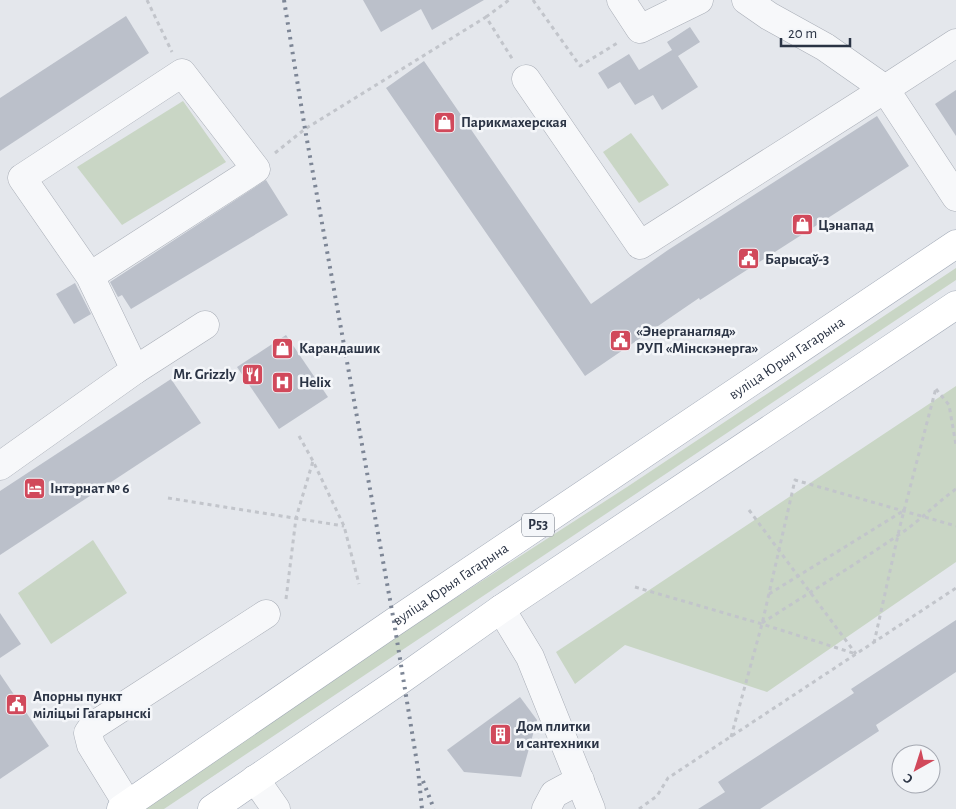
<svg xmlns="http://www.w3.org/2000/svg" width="956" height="809" viewBox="0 0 956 809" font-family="'Alegreya Sans',sans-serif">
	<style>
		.green { fill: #c9d6c5 }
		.building { fill: #bbc0ca }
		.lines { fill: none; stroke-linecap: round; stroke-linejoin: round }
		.minor-casing { stroke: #a9aeb7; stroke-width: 29 }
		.major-casing { stroke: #a3abb8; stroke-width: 29 }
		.path { stroke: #c2c5cb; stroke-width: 3; stroke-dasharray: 4 4; stroke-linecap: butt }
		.minor { stroke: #f7f8fa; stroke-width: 28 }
		.major { stroke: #fff; stroke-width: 28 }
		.rail { stroke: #7d8696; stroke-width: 4; stroke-dasharray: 2.5 5; stroke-linecap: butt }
		.labels { text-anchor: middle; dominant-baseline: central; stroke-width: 5; stroke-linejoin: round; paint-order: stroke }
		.shield { fill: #f4f6f9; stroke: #676e7b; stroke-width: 1 }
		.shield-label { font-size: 14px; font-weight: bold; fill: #2b3445 }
		.poi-label { font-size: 15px; font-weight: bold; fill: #2b3445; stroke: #f4f6f9; text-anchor: start }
		.street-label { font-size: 15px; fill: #2b3445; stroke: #f4f6f9 }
	</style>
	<rect width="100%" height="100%" fill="#e4e7ec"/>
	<g class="green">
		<polygon points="183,101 226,162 122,225 77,167"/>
		<polygon points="631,133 669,185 639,203 603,152"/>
		<polygon points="956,268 956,280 164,809 142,809 380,647 627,487"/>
		<polygon points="956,386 956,562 767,692 625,645 575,684 556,652"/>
		<polygon points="93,540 127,593 51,644 18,593"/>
	</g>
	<g class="building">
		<polygon points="363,0 484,0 432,30 421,9 381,32"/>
		<polygon points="126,16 149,53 0,151 0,98"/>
		<polygon points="690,27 700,42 678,56 698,87 662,110 653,95 635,105 620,82 608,89 598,73 629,54 639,70 672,50 667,42"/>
		<polygon points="424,61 591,304 668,250 877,116 909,166 700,300 699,298 585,376 386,88"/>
		<polygon points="956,90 956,136 935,104"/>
		<polygon points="266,180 288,215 131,309 122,295 118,297 110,282"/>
		<polygon points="75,283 91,314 74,324 56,294"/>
		<polygon points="286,335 328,397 279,429 237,367"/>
		<polygon points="171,379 201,423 0,555 0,491"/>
		<polygon points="0,613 21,644 0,658"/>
		<polygon points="956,620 956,672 876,725 879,731 760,809 698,809 725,792 718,782 854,693 851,689"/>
		<polygon points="0,674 49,746 0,779"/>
		<polygon points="520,697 537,720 521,777 464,772 447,750"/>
	</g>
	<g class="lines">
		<defs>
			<g id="minor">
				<polyline points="621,0 640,29 699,0"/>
				<polyline points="956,43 885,89 956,197"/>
				<polyline points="526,79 640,245 885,89 825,47 769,16 746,0"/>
				<polyline points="135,370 205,325"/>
				<polyline points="0,466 135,370 90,276 22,178 182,73 256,169 90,276"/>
				<polyline points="501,609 530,657 591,809"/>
				<polyline points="255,779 276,809"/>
				<polyline points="128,805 91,745 88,733 93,726 266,614"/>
				<polyline points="546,809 554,794 580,780"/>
			</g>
			<g id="major">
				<path id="s1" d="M121 809 394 622 956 244"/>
				<polyline points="212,809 402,679 501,609 956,305"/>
			</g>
		</defs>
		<use href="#minor" class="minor-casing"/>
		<use href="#major" class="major-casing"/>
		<g class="path">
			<polyline points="147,0 172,52"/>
			<polyline points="533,0 580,66 619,42"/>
			<polyline points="486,17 509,0"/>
			<polyline points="275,153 305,129 486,17 513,60"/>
			<polyline points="936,389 949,405 956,445"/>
			<polyline points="299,436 313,461 344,526 359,584"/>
			<polyline points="168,498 344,526"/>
			<polyline points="749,510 856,654"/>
			<polyline points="635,587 762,624 856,654"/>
			<polyline points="769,594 903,511"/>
			<polyline points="286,599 296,518 313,461"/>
			<path d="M762 623C807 594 853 566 897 536 919 522 935 504 956 489"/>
			<polyline points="874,643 900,526 936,388"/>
			<polyline points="731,737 762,624 795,480 956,526"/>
			<polyline points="639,809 657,796 668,778 956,588"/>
		</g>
		<use href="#minor" class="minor"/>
		<use href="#major" class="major"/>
		<g class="rail">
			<polyline points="284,0 305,129 394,622 418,769 422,809"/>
			<polyline points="423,781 434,809"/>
		</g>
	</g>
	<defs>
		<symbol id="shop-square" viewBox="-11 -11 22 22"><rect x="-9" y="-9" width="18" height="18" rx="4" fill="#d1495b" stroke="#f4f6f9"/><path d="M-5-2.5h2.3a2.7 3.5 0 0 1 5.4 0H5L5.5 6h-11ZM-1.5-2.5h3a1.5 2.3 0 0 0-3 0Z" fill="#fff"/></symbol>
		<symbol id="civic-square" viewBox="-11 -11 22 22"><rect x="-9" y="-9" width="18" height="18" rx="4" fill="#d1495b" stroke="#f4f6f9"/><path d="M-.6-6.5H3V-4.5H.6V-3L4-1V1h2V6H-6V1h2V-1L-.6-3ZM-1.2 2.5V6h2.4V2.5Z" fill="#fff"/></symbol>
		<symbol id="restaurant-square" viewBox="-11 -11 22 22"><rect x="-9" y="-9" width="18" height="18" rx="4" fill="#d1495b" stroke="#f4f6f9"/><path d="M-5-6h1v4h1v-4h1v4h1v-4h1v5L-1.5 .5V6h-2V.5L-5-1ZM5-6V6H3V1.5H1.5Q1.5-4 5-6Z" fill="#fff"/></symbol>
		<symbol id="hospital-square" viewBox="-11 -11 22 22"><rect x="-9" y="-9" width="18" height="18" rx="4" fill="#d1495b" stroke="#f4f6f9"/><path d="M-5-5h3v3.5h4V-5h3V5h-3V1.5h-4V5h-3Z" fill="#fff"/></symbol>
		<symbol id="hotel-square" viewBox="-11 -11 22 22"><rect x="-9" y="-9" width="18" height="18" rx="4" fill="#d1495b" stroke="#f4f6f9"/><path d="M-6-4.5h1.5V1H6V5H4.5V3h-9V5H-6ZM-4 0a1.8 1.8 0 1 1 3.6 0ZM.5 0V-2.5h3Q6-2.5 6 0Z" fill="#fff"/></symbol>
		<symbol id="building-square" viewBox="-11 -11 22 22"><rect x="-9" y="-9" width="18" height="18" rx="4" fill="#d1495b" stroke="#f4f6f9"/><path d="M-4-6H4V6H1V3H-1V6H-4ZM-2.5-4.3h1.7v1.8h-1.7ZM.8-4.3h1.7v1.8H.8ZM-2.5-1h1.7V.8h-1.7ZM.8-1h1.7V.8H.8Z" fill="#fff"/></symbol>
	</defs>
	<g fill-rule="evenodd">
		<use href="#shop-square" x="432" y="110" width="25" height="25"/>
		<use href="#shop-square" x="790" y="212" width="25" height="25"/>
		<use href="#civic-square" x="736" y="246" width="25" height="25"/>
		<use href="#civic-square" x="608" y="328" width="25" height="25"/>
		<use href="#shop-square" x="270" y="336" width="25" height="25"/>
		<use href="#restaurant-square" x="240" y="362" width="25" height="25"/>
		<use href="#hospital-square" x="270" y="370" width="25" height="25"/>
		<use href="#hotel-square" x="22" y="476" width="25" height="25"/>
		<use href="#civic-square" x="4" y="692" width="25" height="25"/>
		<use href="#building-square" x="488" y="722" width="25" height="25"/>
	</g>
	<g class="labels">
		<rect class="shield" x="522" y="513.5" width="32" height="23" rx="4"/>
		<g class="shield-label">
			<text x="538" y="525">Р53</text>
		</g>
		<g class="poi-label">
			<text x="461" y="122">Парикмахерская</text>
			<text x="818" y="225">Цэнапад</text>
			<text x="765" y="259">Барысаў-3</text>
			<text x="636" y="331">«Энерганагляд»<tspan x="636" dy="17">РУП «Мінскэнерга»</tspan></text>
			<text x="299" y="348">Карандашик</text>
			<text x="236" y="374" text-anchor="end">Mr. Grizzly</text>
			<text x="299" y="382">Helix</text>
			<text x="50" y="488">Інтэрнат № 6</text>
			<text x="33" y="696">Апорны пункт<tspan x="33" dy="17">міліцыі Гагарынскі</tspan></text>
			<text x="516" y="726">Дом плитки<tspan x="516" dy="17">и сантехники</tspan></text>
		</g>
		<g class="street-label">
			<text stroke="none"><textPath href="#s1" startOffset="804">вуліца Юрыя Гагарына</textPath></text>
			<text stroke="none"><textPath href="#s1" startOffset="399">вуліца Юрыя Гагарына</textPath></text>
		</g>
	</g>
	<g transform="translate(916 769) rotate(219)"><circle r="24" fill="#f4f6f9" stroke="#a4a8b1"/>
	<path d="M0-4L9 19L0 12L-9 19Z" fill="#d1495b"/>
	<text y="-8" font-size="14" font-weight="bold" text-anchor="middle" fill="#2b3445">С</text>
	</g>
	<path d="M781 38v8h69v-8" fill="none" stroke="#2b3445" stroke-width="2.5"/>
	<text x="788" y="38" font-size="15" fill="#2b3445" stroke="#f4f6f9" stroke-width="4" paint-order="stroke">20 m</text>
</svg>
